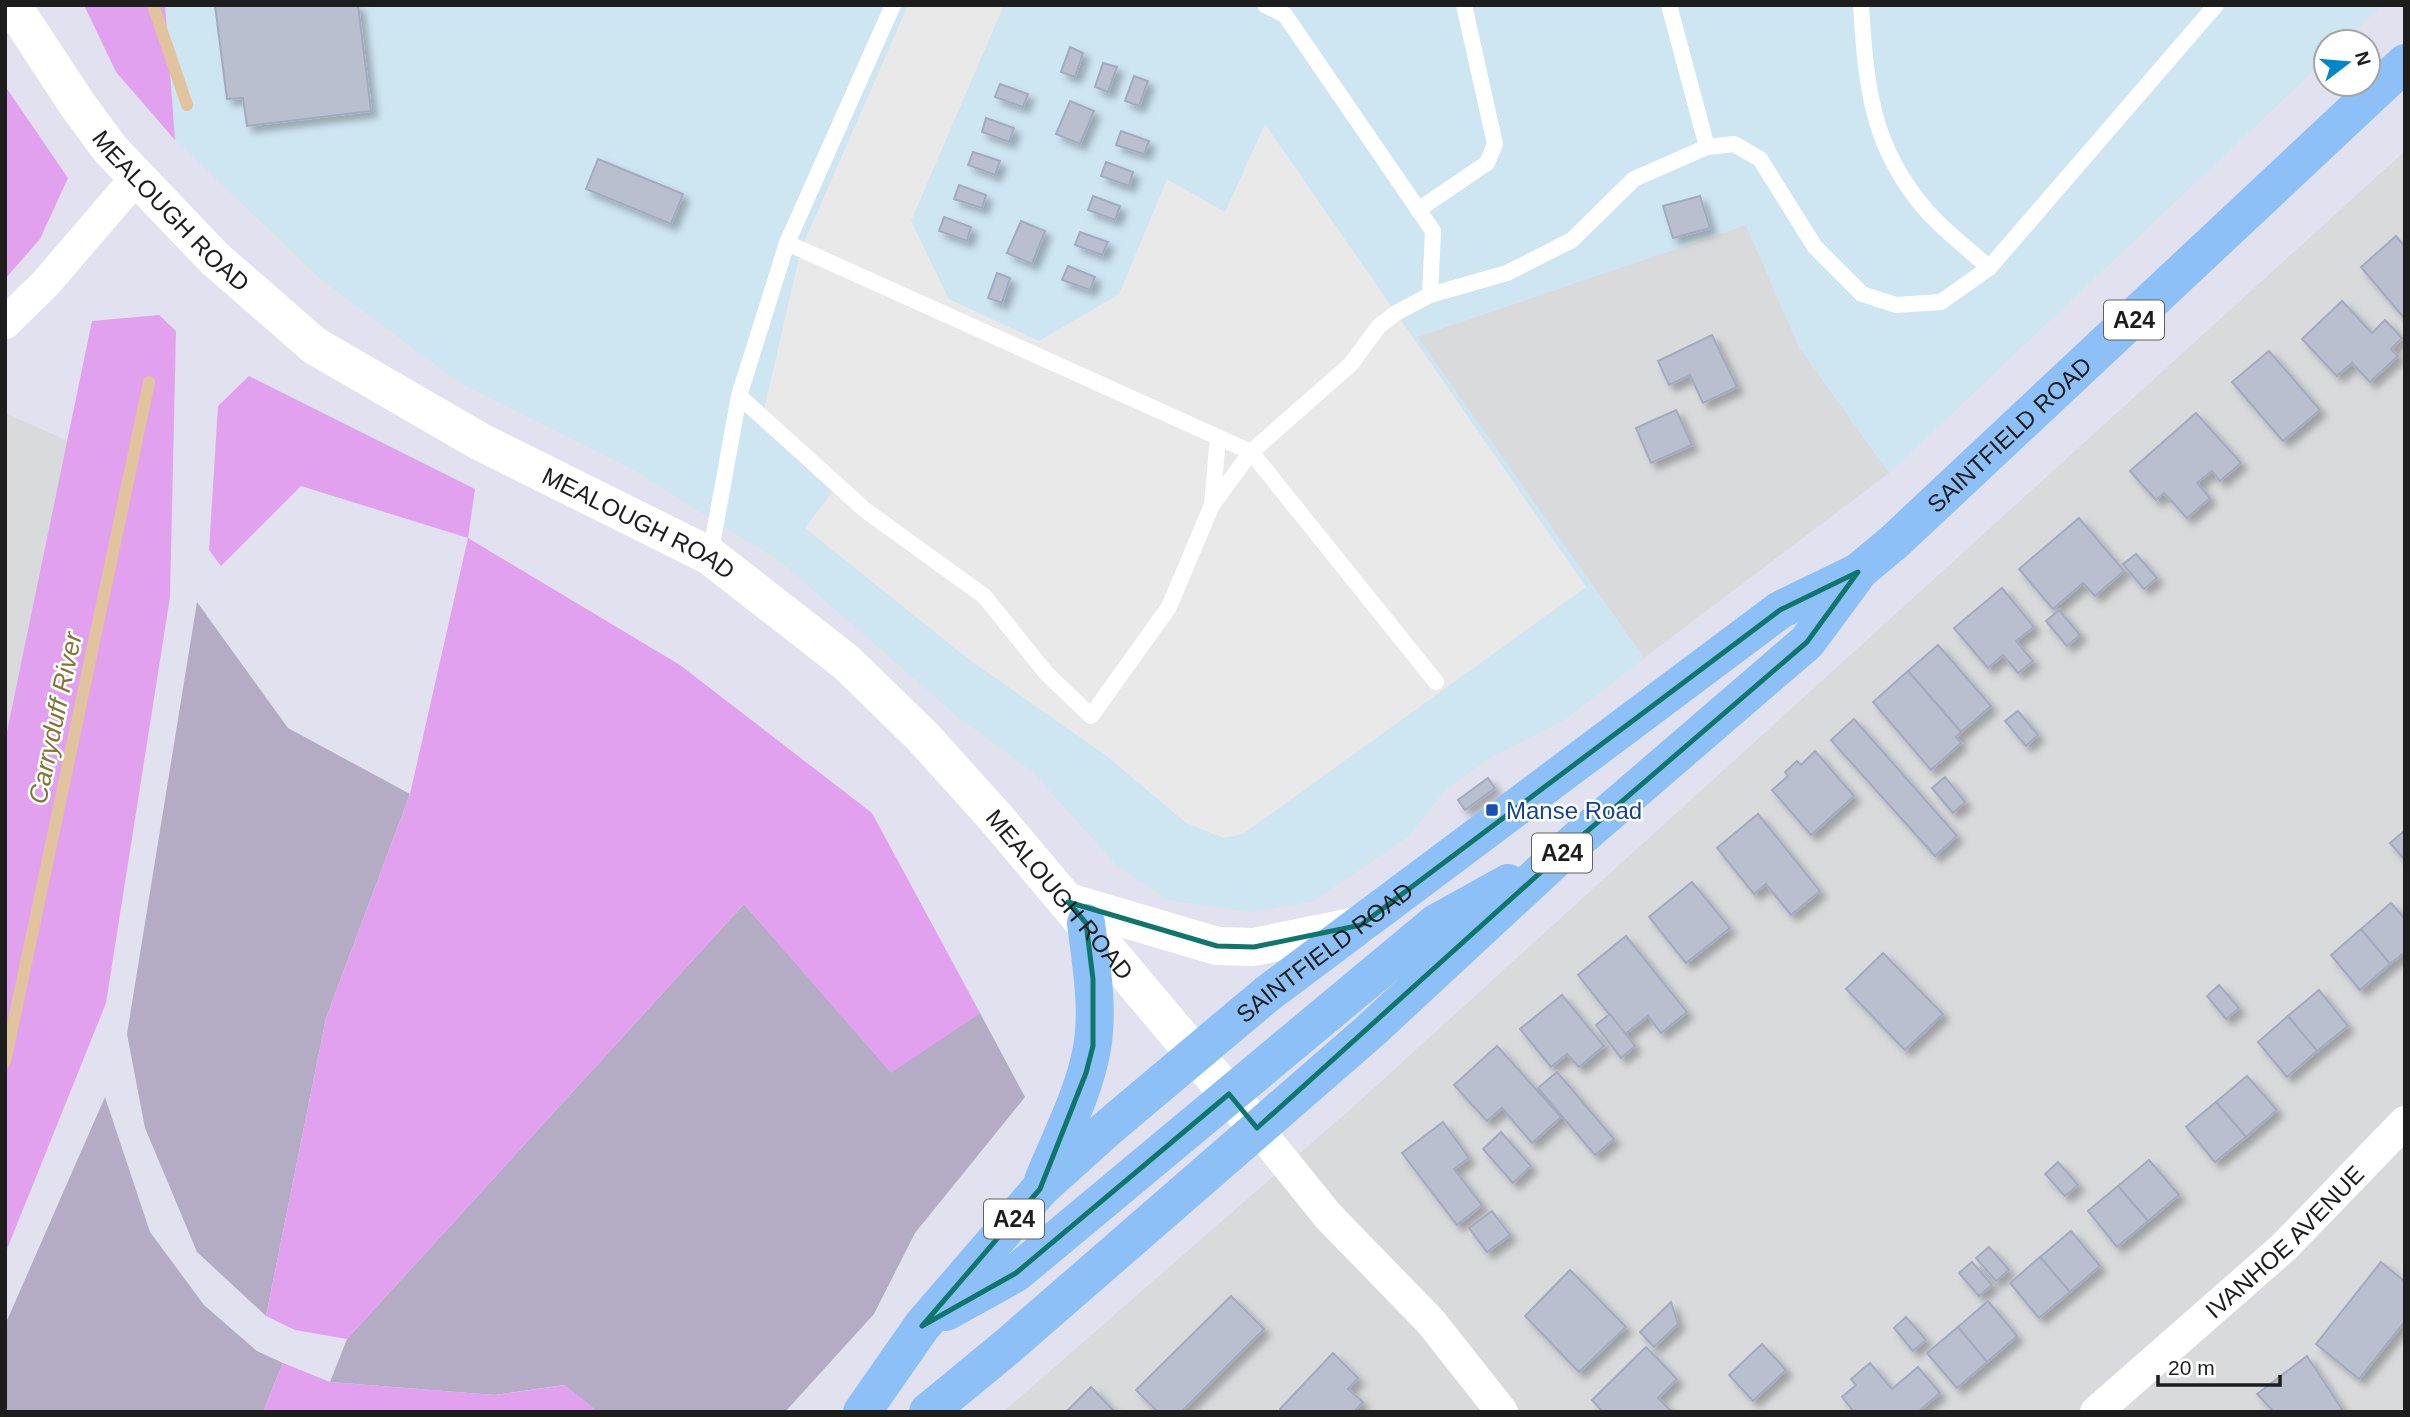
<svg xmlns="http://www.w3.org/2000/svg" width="2410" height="1417" viewBox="0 0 2410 1417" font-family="Arial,sans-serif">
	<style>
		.residential { fill: #d9dadb }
		.commercial { fill: #cee5f2 }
		.construction { fill: #b4acc4 }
		.grass { fill: #e2a1ef }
		.parking { fill: #e9e9e9 }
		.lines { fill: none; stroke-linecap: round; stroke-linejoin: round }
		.stream { stroke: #e1c39d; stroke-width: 12 }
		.building { fill: #babfcf; stroke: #a2aac2; stroke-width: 2; filter: url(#shadow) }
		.service { stroke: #fff; stroke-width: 16 }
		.minor { stroke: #fff; stroke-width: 32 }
		.tertiary { stroke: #fff; stroke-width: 38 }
		.trunk { stroke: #8cc0f7; stroke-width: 38 }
		.marked { fill: none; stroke: #0f766e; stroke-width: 5; stroke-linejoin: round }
		.transit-dot { fill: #1a4fb4; stroke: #fff; stroke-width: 2.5 }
		.labels { text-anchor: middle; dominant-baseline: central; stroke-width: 5; stroke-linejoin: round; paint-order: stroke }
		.shield { fill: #fff; stroke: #616161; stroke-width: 2 }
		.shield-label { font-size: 23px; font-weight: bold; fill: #1d1d1d }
		.street-label { font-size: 24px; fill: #1d1d1d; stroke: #fff }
		.transit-label { font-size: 24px; fill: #164399; stroke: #fff; text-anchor: start }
		.water-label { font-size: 26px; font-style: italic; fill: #847632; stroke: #fff }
	</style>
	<defs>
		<filter id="shadow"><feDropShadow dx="6" dy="6" stdDeviation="3.5" flood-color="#0004"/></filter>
	</defs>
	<rect width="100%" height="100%" fill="#e1e1ef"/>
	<g class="residential">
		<polygon points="2405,151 2405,1412 1003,1412 1353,1107"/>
		<polygon points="1746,225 1799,347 1889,473 1644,658 1417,337"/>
		<polygon points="5,413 68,441 5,741"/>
	</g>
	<polygon class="commercial" points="165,5 2382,5 2344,42 2326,42 2326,59 1889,473 1799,347 1746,225 1417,336 1644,658 1563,721 1490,758 1446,789 1408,837 1313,901 1251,912 1168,900 1118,867 1033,772 957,716 781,562 632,469 460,383 323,281 175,140"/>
	<g class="construction">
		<polygon points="197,602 288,728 410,794 326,1018 266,1316 197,1252 145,1128 127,1034"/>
		<polygon points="744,904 891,1072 980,1013 1025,1097 915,1233 874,1314 785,1412 598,1412 564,1385 495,1395 330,1382 347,1339"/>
		<polygon points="105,1097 150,1232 204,1305 257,1351 283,1363 263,1412 5,1412 5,1325"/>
	</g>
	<g class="grass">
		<polygon points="84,5 165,5 175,140 116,72"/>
		<polygon points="5,86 68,178 40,239 5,279"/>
		<polygon points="159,315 176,331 170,597 106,1003 5,1254 5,741 92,321"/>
		<polygon points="249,376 475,489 468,538 680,665 872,813 980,1013 891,1073 744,904 347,1339 295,1330 266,1316 326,1018 410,794 468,538 301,486 221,566 209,550 218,406"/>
		<polygon points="283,1363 330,1382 495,1395 565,1385 598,1412 263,1412"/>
	</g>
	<polygon class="parking" points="908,5 1004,5 911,221 949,299 1039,341 1119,294 1167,179 1225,212 1265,124 1586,587 1243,834 1224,838 1186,823 1108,757 967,658 805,528 836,487 762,418 801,249"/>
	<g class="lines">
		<g class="stream">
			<polyline points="153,5 187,105"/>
			<polyline points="5,1062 149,382"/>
		</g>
	</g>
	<g class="building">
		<polygon points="215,5 358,5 371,111 247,126 243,98 227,99"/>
		<polygon points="1070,47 1083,53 1075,77 1061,72"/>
		<polygon points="1103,63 1117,67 1108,92 1095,87"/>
		<polygon points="1134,76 1148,81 1139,106 1125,101"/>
		<polygon points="1000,84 1028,94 1023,107 995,97"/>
		<polygon points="1070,101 1094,111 1080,144 1056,134"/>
		<polygon points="986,118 1014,128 1009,142 982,132"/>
		<polygon points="1121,131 1149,141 1144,154 1116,145"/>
		<polygon points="973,152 1000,161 995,175 968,165"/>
		<polygon points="598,159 683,194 671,224 586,189"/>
		<polygon points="1106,162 1133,172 1129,186 1101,176"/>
		<polygon points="959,185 986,195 982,208 954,199"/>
		<polygon points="1093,196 1120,206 1115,220 1088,210"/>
		<polygon points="1700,196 1710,228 1673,238 1663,206"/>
		<polygon points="944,217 971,227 967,241 939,231"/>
		<polygon points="1021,221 1045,231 1032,264 1007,253"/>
		<polygon points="1080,232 1108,242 1102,255 1075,245"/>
		<polygon points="2396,236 2405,247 2405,319 2361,267"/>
		<polygon points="1068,266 1095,277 1090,290 1062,280"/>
		<polygon points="997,273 1010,278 1002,303 988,298"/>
		<polygon points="2342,301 2372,333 2385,320 2402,338 2391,349 2398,356 2370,382 2352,363 2337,376 2302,339"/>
		<polygon points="1712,335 1737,387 1703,403 1690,375 1669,385 1658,361"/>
		<polygon points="2269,351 2320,410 2283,441 2232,382"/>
		<polygon points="1676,410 1692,445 1651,463 1636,428"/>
		<polygon points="2196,413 2241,463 2220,481 2212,471 2197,483 2210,498 2187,518 2164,493 2156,500 2130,471"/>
		<polygon points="2079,518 2124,571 2095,596 2083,583 2053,609 2019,569"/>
		<polygon points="2136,554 2157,578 2144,589 2123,564"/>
		<polygon points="2002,588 2034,627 2016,641 2033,661 2018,673 2003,655 1988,668 1954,628"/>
		<polygon points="2059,610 2080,635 2067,646 2046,621"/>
		<polygon points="1938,645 1991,706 1961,732 1908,671"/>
		<polygon points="1908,671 1961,732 1956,737 1961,743 1931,770 1873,702"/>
		<polygon points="2018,711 2038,735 2026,746 2005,721"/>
		<polygon points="1854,719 1957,836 1935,856 1831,740"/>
		<polygon points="1815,751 1854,796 1811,835 1772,790 1788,776 1785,772 1797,761 1801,765"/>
		<polygon points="1945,777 1965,802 1953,813 1932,788"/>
		<polygon points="1488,778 1495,788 1465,810 1458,800"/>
		<polygon points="1758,814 1820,891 1791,915 1766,884 1754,894 1717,848"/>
		<polygon points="2404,831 2405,832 2405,860 2390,843"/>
		<polygon points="1692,882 1730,928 1686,963 1649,917"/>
		<polygon points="2391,903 2405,919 2405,952 2390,964 2361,929"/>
		<polygon points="2361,929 2390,964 2360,990 2331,955"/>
		<polygon points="1626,936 1687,1012 1661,1033 1648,1016 1625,1034 1578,975"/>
		<polygon points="1883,953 1943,1014 1905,1050 1846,989"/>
		<polygon points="2219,985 2239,1008 2226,1019 2207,996"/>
		<polygon points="2319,990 2348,1026 2317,1051 2288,1016"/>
		<polygon points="1562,995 1604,1046 1579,1067 1567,1054 1551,1067 1520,1029"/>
		<polygon points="1610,1014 1635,1046 1621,1058 1596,1025"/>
		<polygon points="2288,1016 2317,1051 2287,1077 2258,1042"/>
		<polygon points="1497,1046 1561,1117 1532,1143 1502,1108 1487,1121 1454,1085"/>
		<polygon points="1557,1072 1614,1139 1595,1155 1538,1088"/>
		<polygon points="2247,1076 2277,1110 2246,1137 2216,1102"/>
		<polygon points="2216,1102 2246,1137 2215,1162 2186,1127"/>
		<polygon points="1443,1122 1469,1158 1454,1169 1482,1205 1457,1225 1402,1153"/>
		<polygon points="1501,1132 1531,1166 1513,1183 1483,1149"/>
		<polygon points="2149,1160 2179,1195 2148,1221 2118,1186"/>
		<polygon points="2058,1162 2078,1185 2065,1196 2045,1174"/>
		<polygon points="2118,1186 2148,1221 2117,1247 2088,1211"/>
		<polygon points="1492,1211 1510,1235 1487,1252 1469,1228"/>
		<polygon points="2071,1231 2100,1266 2070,1292 2040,1257"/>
		<polygon points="1989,1247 2009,1270 1996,1281 1976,1258"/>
		<polygon points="2040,1257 2070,1292 2039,1318 2010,1283"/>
		<polygon points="1972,1262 1992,1285 1979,1296 1959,1273"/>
		<polygon points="2381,1262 2405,1282 2405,1321 2359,1379 2316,1344"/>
		<polygon points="1570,1270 1626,1327 1579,1372 1525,1316"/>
		<polygon points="1231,1296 1264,1329 1181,1412 1158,1412 1136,1390"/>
		<polygon points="1988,1301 2017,1336 1987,1362 1958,1327"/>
		<polygon points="1671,1302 1678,1324 1654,1347 1640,1332"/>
		<polygon points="1906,1317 1926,1340 1913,1351 1894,1328"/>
		<polygon points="1958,1327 1987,1362 1957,1388 1927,1353"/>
		<polygon points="1762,1344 1786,1370 1753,1401 1729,1375"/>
		<polygon points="1646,1347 1677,1379 1658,1398 1672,1412 1603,1412 1592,1400"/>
		<polygon points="1333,1353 1358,1378 1348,1389 1363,1402 1354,1412 1283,1412 1280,1409"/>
		<polygon points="2307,1356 2342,1409 2339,1412 2274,1412 2257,1394"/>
		<polygon points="1870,1363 1892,1389 1918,1367 1940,1393 1918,1412 1854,1412 1842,1397 1856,1385 1851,1379"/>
		<polygon points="1091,1387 1115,1412 1066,1412"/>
	</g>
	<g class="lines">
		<g class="service">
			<polyline points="1265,5 1285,15 1433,231 1430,295"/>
			<polyline points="1669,5 1707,147"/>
			<path d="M1861 5C1866 85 1871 147 1926 210 1944 231 1969 249 1989 268"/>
			<polyline points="1418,210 1487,163 1495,144 1464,5"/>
			<polyline points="787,243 1251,452 1436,682"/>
			<polyline points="739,396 865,510 984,596 1047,674 1091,716 1169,607 1212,505 1218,437"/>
			<polyline points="1212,505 1251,452 1351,364 1379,326 1396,313 1430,295 1507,273 1572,240 1634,179 1707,147 1734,144 1760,159 1815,247 1862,294 1896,305 1941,302 1989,268 2216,5"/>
			<polyline points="710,556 739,396 787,243 893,5"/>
		</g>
		<g class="minor">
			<polyline points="5,323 45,284 136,178"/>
			<polyline points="1257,1128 1328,1216 1431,1322 1502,1412"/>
			<path id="s1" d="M2096 1412 2284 1247 2405 1122"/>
		</g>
		<g class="tertiary">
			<path id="s2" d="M12 5 77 104 110 149 215 259 315 346 479 441 710 556 846 662 923 737 996 818 1257 1128"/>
			<polyline points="1068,902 1217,946 1254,947 1361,925"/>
		</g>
		<g class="trunk">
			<path d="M1043 1181C1060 1138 1084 1094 1092 1048 1099 1008 1091 963 1086 923"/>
			<polyline points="946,1312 1016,1273 1436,923 1508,883"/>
			<path id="s3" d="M862 1412 922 1326 1040 1189 1110 1126 1267 994 1780 610 1858 572 1894 542 2405 63"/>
			<polyline points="928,1412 1008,1346 1369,1032 1562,853 1807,642 1855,577"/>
		</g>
	</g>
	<path class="marked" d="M1858 572 1807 642 1562 853 1257 1128 1229 1094 1016 1273 922 1326 1040 1189 1086 1073 1093 1046V979L1086 923 1068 902 1217 946 1254 947 1361 925 1780 610Z"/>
	<rect class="transit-dot" x="1485" y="803" width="14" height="14" rx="3.5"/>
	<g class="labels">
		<g class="shield">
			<rect x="2104" y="300.5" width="60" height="39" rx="5"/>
			<rect x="1532" y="833.5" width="60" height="39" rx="5"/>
			<rect x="984" y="1199.5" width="60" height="39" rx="5"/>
		</g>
		<g class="shield-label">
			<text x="2134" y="320">A24</text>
			<text x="1562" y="853">A24</text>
			<text x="1014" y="1219">A24</text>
		</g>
		<g class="street-label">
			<text stroke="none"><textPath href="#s2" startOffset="261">MEALOUGH ROAD</textPath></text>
			<text stroke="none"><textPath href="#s3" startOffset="1517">SAINTFIELD ROAD</textPath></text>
			<text stroke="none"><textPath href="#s2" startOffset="828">MEALOUGH ROAD</textPath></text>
			<text stroke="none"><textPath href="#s2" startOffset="1395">MEALOUGH ROAD</textPath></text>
			<text stroke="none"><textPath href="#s3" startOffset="656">SAINTFIELD ROAD</textPath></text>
			<text stroke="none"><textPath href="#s1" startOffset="254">IVANHOE AVENUE</textPath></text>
		</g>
		<g class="transit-label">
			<text x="1506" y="810">Manse Road</text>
		</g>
		<g class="water-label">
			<text transform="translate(55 718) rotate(-78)">Carryduff River</text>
		</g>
	</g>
	<rect width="2410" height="1417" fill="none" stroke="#1d1d1d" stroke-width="14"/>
	<g transform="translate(2347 63) rotate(74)"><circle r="33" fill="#ffffff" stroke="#a5a5a5" stroke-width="2"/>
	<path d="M0-5L12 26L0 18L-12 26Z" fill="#0087c9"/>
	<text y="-10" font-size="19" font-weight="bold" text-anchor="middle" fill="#1d1d1d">N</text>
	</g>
	<path d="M2158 1375v10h122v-10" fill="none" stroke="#1d1d1d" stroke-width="3.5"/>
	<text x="2168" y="1375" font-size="21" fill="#1d1d1d" stroke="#ffffff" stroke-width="5" paint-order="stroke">20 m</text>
</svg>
